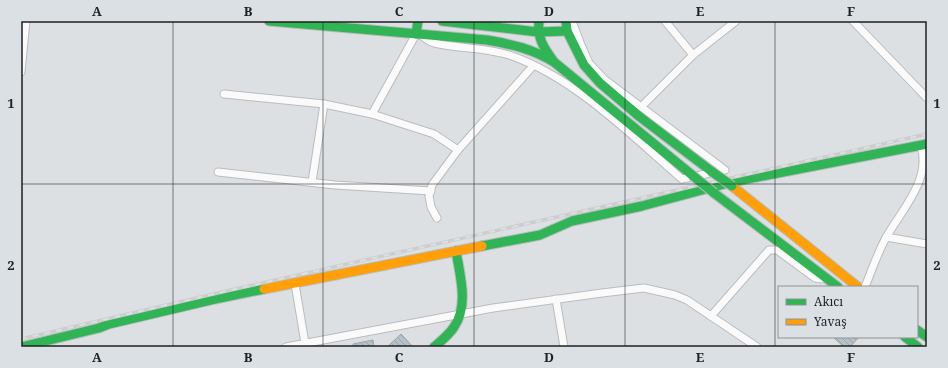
<svg xmlns="http://www.w3.org/2000/svg" width="948" height="368" viewBox="0 0 948 368" font-family="'Noto Serif',serif">
	<style>
		.building { fill: url(#building-back-hatch); stroke: #a2a4a6 }
		.lines { fill: none; stroke-linecap: round; stroke-linejoin: round }
		.street-casing { stroke: #babcbe; stroke-width: 9 }
		.fast-casing { stroke: #babcbe; stroke-width: 11 }
		.slow-casing { stroke: #babcbe; stroke-width: 11 }
		.street { stroke: #fafafb; stroke-width: 7 }
		.fast { stroke: #30b455; stroke-width: 9 }
		.slow { stroke: #ff9f0a; stroke-width: 9 }
		.rail-casing { stroke: #cdcdce; stroke-width: 3.5 }
		.rail { stroke: #dbe0e4; stroke-width: 2; stroke-dasharray: 6; stroke-linecap: butt }
		.fast-bridge-casing { stroke: #babcbe; stroke-width: 11; stroke-linecap: butt }
		.fast-bridge { stroke: #30b455; stroke-width: 9 }
		.grid { fill: none; stroke: #1e2022; stroke-width: 1; stroke-opacity: 0.55 }
		.neatline { fill: none; stroke: #1e2022; stroke-width: 1.5 }
		.grid-label { font-size: 13px; text-anchor: middle; font-weight: bold; fill: #1e2022 }
	</style>
	<defs>
		<pattern id="building-back-hatch" width="6" height="6" patternUnits="userSpaceOnUse"><rect width="6" height="6" fill="#b4c3cb"/><path d="M-1 5l2 2M0 0l6 6M5-1l2 2" fill="none" stroke="#9aa7ae"/></pattern>
	</defs>
	<rect width="100%" height="100%" fill="#dde0e2"/>
	<g class="building">
		<polygon points="401,334 413,347 387,347"/>
		<polygon points="833,337 859,337 850,347 844,347"/>
		<polygon points="373,340 374,347 353,347 353,344"/>
	</g>
	<g class="lines">
		<defs>
			<g id="street">
				<polyline points="665,21 693,55"/>
				<polyline points="853,21 927,98"/>
				<path d="M421 35C425 38 429 42 434 43 460 49 487 47 512 56 575 78 632 136 682 179L725 170 604 79 589 63 581 45 572 21"/>
				<polyline points="21,72 26,21"/>
				<polyline points="224,94 324,104 372,114 434,134 458,150"/>
				<polyline points="641,107 693,55 736,21"/>
				<polyline points="372,114 416,34"/>
				<polyline points="218,172 335,185 431,191"/>
				<polyline points="312,182 324,104"/>
				<polyline points="437,218 431,207 429,196 432,185 458,150 533,66"/>
				<polyline points="886,237 927,244"/>
				<polyline points="295,284 305,343"/>
				<path d="M865 287C872 270 878 251 887 236 903 208 931 180 921 146"/>
				<polyline points="556,299 564,347"/>
				<polyline points="711,316 769,250 777,250 815,278 821,279 824,277"/>
				<polyline points="286,347 493,308 602,293 644,288 675,295 687,300 757,347"/>
			</g>
			<g id="fast">
				<path d="M269 21 487 40C511 44 533 49 554 62"/>
				<polyline points="442,21 538,32 567,31"/>
				<path d="M539 21C537 39 544 48 554 62L692 175"/>
				<polyline points="566,21 567,31 584,65 600,83 640,117 711,171"/>
				<polyline points="416,34 418,21"/>
				<polyline points="714,193 838,287"/>
				<polyline points="482,246 540,235 572,221 642,206 732,182 927,144"/>
				<polyline points="917,330 927,337"/>
				<polyline points="905,337 918,347"/>
				<polyline points="21,347 99,328 109,324 215,299 264,289"/>
				<path d="M434 347C441 341 449 335 454 327 469 305 460 276 456 251"/>
			</g>
			<g id="slow">
				<polyline points="732,186 858,287"/>
				<polyline points="264,289 482,246"/>
			</g>
		</defs>
		<use href="#street" class="street-casing"/>
		<use href="#fast" class="fast-casing"/>
		<use href="#slow" class="slow-casing"/>
		<use href="#street" class="street"/>
		<use href="#fast" class="fast"/>
		<use href="#slow" class="slow"/>
		<defs>
			<polyline id="rail" points="21,339 222,292 927,134"/>
		</defs>
		<use href="#rail" class="rail-casing"/>
		<use href="#rail" class="rail"/>
		<defs>
			<g id="fast-bridge">
				<polyline points="711,171 732,186"/>
				<polyline points="692,175 714,193"/>
			</g>
		</defs>
		<use href="#fast-bridge" class="fast-bridge-casing"/>
		<use href="#fast-bridge" class="fast-bridge"/>
	</g>
	<path class="grid" d="M173 21V347M323 21V347M474 21V347M625 21V347M775 21V347M21 184H927"/>
	<rect width="948" height="368" fill="none" stroke="#dbe0e4" stroke-width="44"/>
	<rect x="778" y="286" width="140" height="52" fill="#dbe0e4" stroke="#8f9396"/>
	<rect x="786" y="299" width="20" height="6" fill="#30b455" stroke="#8f9396"/>
	<text x="814" y="306" font-size="12" fill="#1e2022">Akıcı</text>
	<rect x="786" y="319" width="20" height="6" fill="#ff9f0a" stroke="#8f9396"/>
	<text x="814" y="326" font-size="12" fill="#1e2022">Yavaş</text>
	<rect x="22" y="22" width="904" height="324" class="neatline"/>
	<g class="grid-label">
		<text x="97" y="16">A</text>
		<text x="248" y="16">B</text>
		<text x="399" y="16">C</text>
		<text x="549" y="16">D</text>
		<text x="700" y="16">E</text>
		<text x="851" y="16">F</text>
		<text x="11" y="108">1</text>
		<text x="937" y="108">1</text>
		<text x="11" y="270">2</text>
		<text x="937" y="270">2</text>
		<text x="97" y="362">A</text>
		<text x="248" y="362">B</text>
		<text x="399" y="362">C</text>
		<text x="549" y="362">D</text>
		<text x="700" y="362">E</text>
		<text x="851" y="362">F</text>
	</g>
</svg>
